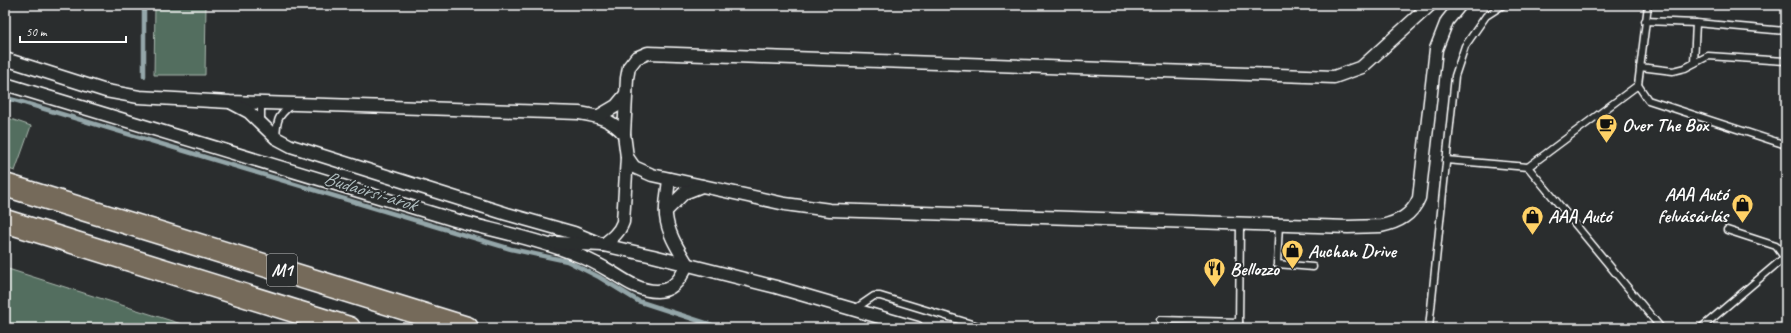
<svg xmlns="http://www.w3.org/2000/svg" width="1791" height="333" viewBox="0 0 1791 333" font-family="Caveat,sans-serif">
	<style>
		.green { fill: #536e5e; stroke: #a9b6ae }
		.lines { fill: none; stroke-linecap: round; stroke-linejoin: round }
		.stream { stroke: #94a6a9; stroke-width: 4.5 }
		.lane-casing { stroke: #fff; stroke-width: 9 }
		.street-casing { stroke: #fff; stroke-width: 15 }
		.highway-casing { stroke: #fff; stroke-width: 25 }
		.lane { stroke: #2a2d2e; stroke-width: 6 }
		.street { stroke: #2a2d2e; stroke-width: 12 }
		.highway { stroke: #746a5a; stroke-width: 22 }
		.labels { text-anchor: middle; dominant-baseline: central; stroke-width: 4; stroke-linejoin: round; paint-order: stroke }
		.shield { fill: #2a2d2e; stroke: #bfc0c0; stroke-width: 1 }
		.shield-label { font-size: 18px; font-weight: bold; fill: #fff }
		.poi-label { font-size: 19px; font-weight: bold; fill: #fff; stroke: #2a2d2e; text-anchor: start }
		.water-label { font-size: 20px; font-style: italic; fill: #aebcbe; stroke: #2a2d2e }
	</style>
	<rect width="100%" height="100%" fill="#2a2d2e"/>
	<filter id="ink" filterUnits="userSpaceOnUse"><feTurbulence type="fractalNoise" baseFrequency=".025" numOctaves="2"/><feDisplacementMap in="SourceGraphic" scale="8" xChannelSelector="R" yChannelSelector="G"/><feConvolveMatrix kernelMatrix="1 2 1 2 8 2 1 2 1" color-interpolation-filters="sRGB"/></filter>
	<g filter="url(#ink)">
		<g class="green">
			<polygon points="155,5 206,5 205,75 154,75"/>
			<polygon points="5,117 31,126 15,171 5,168"/>
			<polygon points="5,268 194,328 5,328"/>
		</g>
		<g class="lines">
			<g class="stream">
				<polyline points="144,76 144,5"/>
				<polyline points="5,98 18,101 511,249 567,261 599,277 638,301 721,328"/>
			</g>
			<defs>
				<g id="lane">
					<polyline points="1645,21 1696,23 1786,31"/>
					<polyline points="1694,63 1696,23"/>
					<polyline points="1640,67 1673,71 1685,68 1708,56 1786,61"/>
					<polyline points="1638,85 1648,100 1786,145"/>
					<polyline points="261,103 261,122"/>
					<path d="M276 138C277 120 277 117 291 105"/>
					<polyline points="1446,160 1528,167 1661,328"/>
					<polyline points="1528,167 1638,85 1648,5"/>
					<polyline points="1279,224 1277,264 1313,267"/>
					<polyline points="1727,230 1776,246 1784,257"/>
					<polyline points="855,309 874,296 880,296 985,328"/>
					<polyline points="1160,320 1239,322"/>
					<polyline points="1239,328 1240,223"/>
					<polyline points="1429,328 1455,76 1465,46 1486,16 1503,5"/>
					<polyline points="1701,328 1786,256"/>
				</g>
				<g id="street">
					<path d="M5 59 106 91 139 97 230 102 579 113C598 116 611 119 624 134"/>
					<path d="M5 84 448 218C489 230 532 237 572 253 586 258 600 265 613 273 627 282 640 291 657 291 673 291 682 277 687 264"/>
					<polyline points="232,103 249,112 276,138 291,146 507,214 574,233 603,245"/>
					<polyline points="599,116 616,106 626,94"/>
					<path d="M627 157 634 167 652 175 785 204 830 210 1348 227 1381 226C1399 222 1412 215 1419 198L1436 49 1447 21 1460 5"/>
					<path d="M669 179C668 191 665 204 666 216 668 234 678 249 687 264"/>
					<polyline points="666,211 684,193 702,186"/>
					<polyline points="555,243 603,245 653,256 776,287 917,328"/>
					<path d="M603 245C612 238 619 233 623 222L627 157 624 134 627 78 629 67 636 58 648 53 1334 77 1362 67 1430 5"/>
				</g>
				<g id="highway">
					<polyline points="5,185 467,328"/>
					<polyline points="5,221 349,328"/>
				</g>
			</defs>
			<use href="#lane" class="lane-casing"/>
			<use href="#street" class="street-casing"/>
			<use href="#highway" class="highway-casing"/>
			<use href="#lane" class="lane"/>
			<use href="#street" class="street"/>
			<use href="#highway" class="highway"/>
		</g>
	</g>
	<defs>
		<symbol id="cafe-pin" viewBox="-11 -11 22 30"><path d="M0 17L-7.5 6A9.5 9.5 0 1 1 7.5 6Z" fill="#ffd166" stroke="#2a2d2e"/><path d="M-5.5-4.5H6V0H3Q3 3.5 0 3.5H-2.5Q-5.5 3.5-5.5 0ZM3-3.2v2h1.7v-2ZM-6 4.5H4V6H-6Z" fill="#111"/></symbol>
		<symbol id="shop-pin" viewBox="-11 -11 22 30"><path d="M0 17L-7.5 6A9.5 9.5 0 1 1 7.5 6Z" fill="#ffd166" stroke="#2a2d2e"/><path d="M-5-2.5h2.3a2.7 3.5 0 0 1 5.4 0H5L5.5 6h-11ZM-1.5-2.5h3a1.5 2.3 0 0 0-3 0Z" fill="#111"/></symbol>
		<symbol id="restaurant-pin" viewBox="-11 -11 22 30"><path d="M0 17L-7.5 6A9.5 9.5 0 1 1 7.5 6Z" fill="#ffd166" stroke="#2a2d2e"/><path d="M-5-6h1v4h1v-4h1v4h1v-4h1v5L-1.5 .5V6h-2V.5L-5-1ZM5-6V6H3V1.5H1.5Q1.5-4 5-6Z" fill="#111"/></symbol>
	</defs>
	<g fill-rule="evenodd">
		<use href="#cafe-pin" x="1594" y="112" width="25" height="34"/>
		<use href="#shop-pin" x="1730" y="192" width="25" height="34"/>
		<use href="#shop-pin" x="1520" y="204" width="25" height="34"/>
		<use href="#shop-pin" x="1280" y="238" width="25" height="34"/>
		<use href="#restaurant-pin" x="1202" y="256" width="25" height="34"/>
	</g>
	<g class="labels">
		<rect class="shield" x="267" y="254" width="30" height="32" rx="3"/>
		<g class="shield-label">
			<text x="282" y="270">M1</text>
		</g>
		<g class="poi-label">
			<text x="1622" y="125">Over The Box</text>
			<text x="1728" y="194" text-anchor="end">AAA Autó<tspan x="1728" dy="22">felvásárlás</tspan></text>
			<text x="1548" y="216">AAA Autó</text>
			<text x="1308" y="251">Auchan Drive</text>
			<text x="1230" y="269">Bellozzo</text>
		</g>
		<g class="water-label">
			<text transform="translate(370 191) rotate(17)">Budaörsi-árok</text>
		</g>
	</g>
	<rect width="1791" height="333" fill="none" stroke="#2a2d2e" stroke-width="20"/>
	<rect x="10" y="10" width="1771" height="313" fill="none" stroke="#fff" stroke-width="1.5" filter="url(#ink)"/>
	<path d="M20 36v6h106v-6" fill="none" stroke="#ffffff" stroke-width="2"/>
	<text x="26" y="36" font-size="12" fill="#ffffff" stroke="#2a2d2e" stroke-width="3" paint-order="stroke">50 m</text>
</svg>
